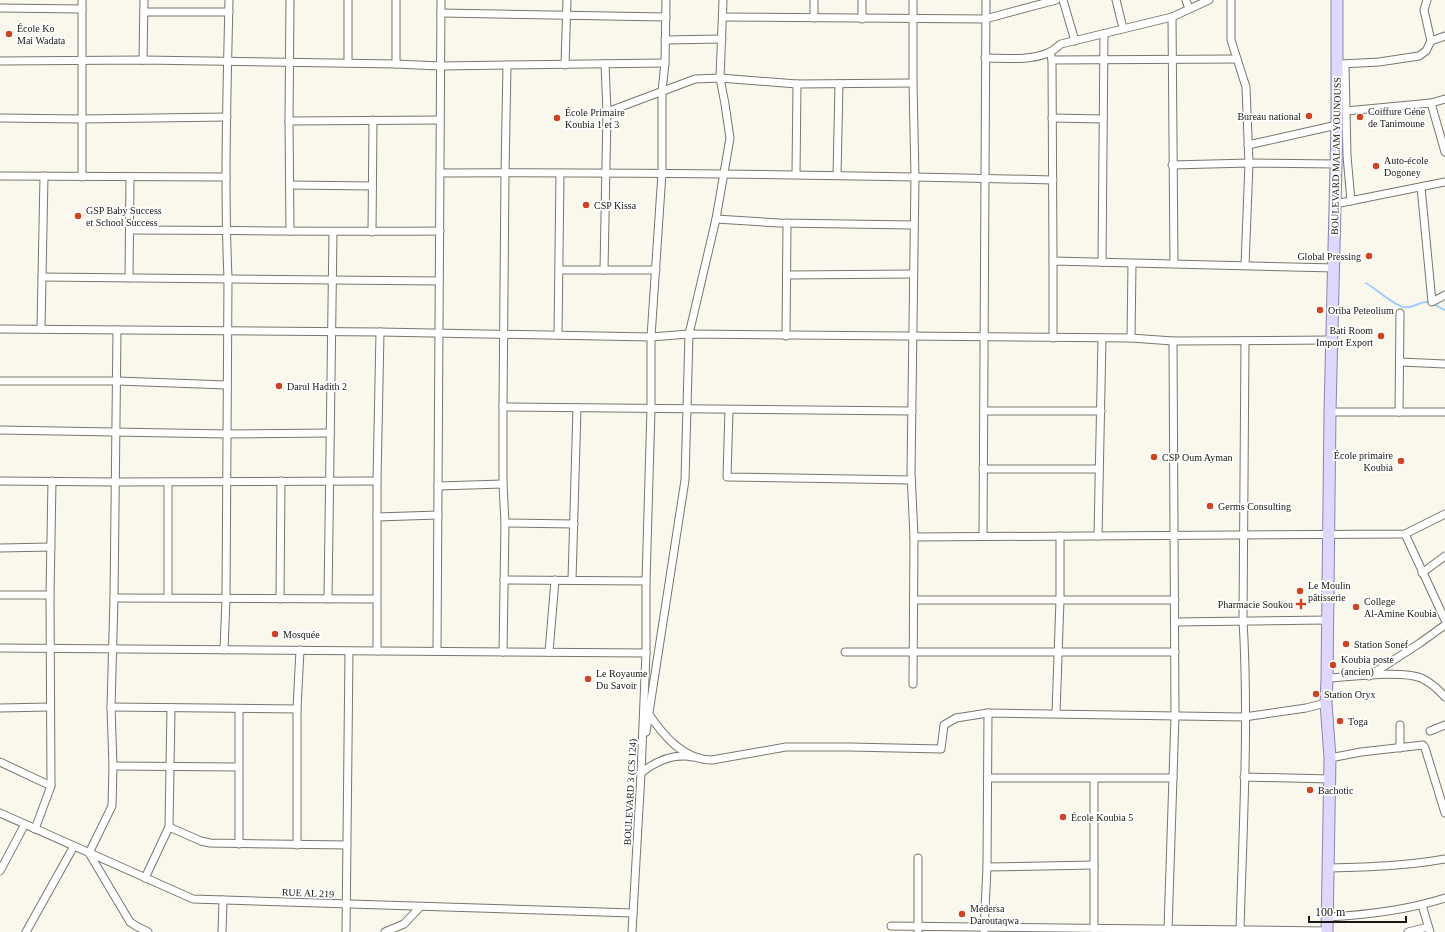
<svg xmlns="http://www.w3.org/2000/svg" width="1445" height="932" viewBox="0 0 1445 932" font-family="Georgia,serif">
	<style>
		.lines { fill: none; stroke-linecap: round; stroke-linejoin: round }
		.stream { stroke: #a2d0f9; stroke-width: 2 }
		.minor-casing { stroke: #78776d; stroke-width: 9 }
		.primary-casing { stroke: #8b84ac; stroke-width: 13 }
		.minor { stroke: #fff; stroke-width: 7 }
		.primary { stroke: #dfd8fe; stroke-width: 11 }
		.poi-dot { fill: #ce4423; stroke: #fff; stroke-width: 1.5 }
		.labels { text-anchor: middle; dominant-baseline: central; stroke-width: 3.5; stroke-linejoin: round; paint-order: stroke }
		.poi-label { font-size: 10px; fill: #181713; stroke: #fff; text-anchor: start }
		.street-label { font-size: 10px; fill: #181713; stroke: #fff }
	</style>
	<rect width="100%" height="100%" fill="#faf8ed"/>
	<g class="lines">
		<path class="stream" d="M1366 283C1376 289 1394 305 1403 307 1411 309 1418 303 1425 302 1433 301 1438 308 1445 310"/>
		<defs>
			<g id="minor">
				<polyline points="290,0 289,121 290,231"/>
				<polyline points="348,0 348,63"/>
				<polyline points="396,0 396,64"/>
				<polyline points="913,0 913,83 915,177 911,472 914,537 913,684"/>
				<polyline points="1063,0 1075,41"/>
				<polyline points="1116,0 1123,28"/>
				<polyline points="1186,0 1189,9"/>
				<polyline points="1231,0 1231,40 1246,87 1249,163 1245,265"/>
				<polyline points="1427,0 1424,10 1431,41"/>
				<polyline points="0,8 82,9"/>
				<polyline points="144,12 229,12"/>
				<polyline points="441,13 666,17"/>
				<polyline points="723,17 985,19 1056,0"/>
				<polyline points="1172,17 1174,263"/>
				<polyline points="814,18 814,0"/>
				<polyline points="862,19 862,0"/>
				<polyline points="665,40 722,39"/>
				<polyline points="1050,52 1052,60 1053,261"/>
				<path d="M985 58C1005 58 1029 61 1048 53 1053 51 1057 47 1061 44L1172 17 1209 0"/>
				<polyline points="143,60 144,0"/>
				<polyline points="1052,60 1237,59"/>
				<polyline points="0,61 143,60 396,64 440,66 665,63"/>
				<polyline points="1342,64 1379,62 1419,56 1426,51 1431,41 1445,36"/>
				<polyline points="1345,64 1347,156 1351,201"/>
				<polyline points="565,65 567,0"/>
				<polyline points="1431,103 1445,152"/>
				<polyline points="1346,111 1431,103 1445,99"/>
				<polyline points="607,112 695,79 720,78 797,84 913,83"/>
				<polyline points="0,118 81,119 227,117"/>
				<polyline points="1052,118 1103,119"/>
				<polyline points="289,121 440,120"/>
				<polyline points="1248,145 1337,125"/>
				<polyline points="1172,165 1249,163 1336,164"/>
				<path d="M440 173C644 172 848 175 1053 180"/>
				<polyline points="796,174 797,84"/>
				<polyline points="837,175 839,84"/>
				<polyline points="0,176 226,177"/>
				<polyline points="82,177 82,0"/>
				<polyline points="290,185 372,186"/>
				<polyline points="1421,187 1432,302 1445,295"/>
				<polyline points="1335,204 1445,182"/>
				<polyline points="716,219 779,223 913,225"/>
				<path d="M130 230C233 230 336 232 440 231"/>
				<polyline points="372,232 373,120"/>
				<polyline points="1102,262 1104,34"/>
				<polyline points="560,270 656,270"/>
				<polyline points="604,270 607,112 605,64"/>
				<polyline points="787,275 913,274"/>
				<polyline points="42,277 439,281"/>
				<polyline points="129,278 130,177"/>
				<polyline points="0,329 380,332 651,337 689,334 1131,338 1173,341 1332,340"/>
				<polyline points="41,329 44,176"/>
				<polyline points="117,330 114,598 111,707 113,766 112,806 89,853 130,922 136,926 148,932"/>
				<polyline points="558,335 560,173"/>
				<polyline points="786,336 787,223"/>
				<polyline points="1053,338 1053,261 1335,268"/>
				<polyline points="1131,338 1132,264"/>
				<polyline points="1400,362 1445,364"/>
				<polyline points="0,381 117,381 227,385"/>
				<polyline points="503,407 912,411"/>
				<polyline points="729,410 727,477 911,480"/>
				<polyline points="984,411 1101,411"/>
				<polyline points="1330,412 1445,412"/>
				<polyline points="1399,412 1400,313"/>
				<polyline points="0,430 227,434 330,433"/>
				<polyline points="983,469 1099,469"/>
				<polyline points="0,481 115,482 377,481"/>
				<polyline points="438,486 503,484"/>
				<polyline points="377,517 438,515"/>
				<polyline points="505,523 574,524"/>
				<polyline points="1405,534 1445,620"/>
				<polyline points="983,536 986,0"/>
				<polyline points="1098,536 1102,338"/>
				<polyline points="914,537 1405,534 1445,514"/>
				<polyline points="0,548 51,547"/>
				<polyline points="1422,573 1445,556"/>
				<polyline points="504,580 646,581"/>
				<polyline points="572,580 577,408"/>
				<polyline points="0,595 50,595"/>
				<polyline points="114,598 376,599"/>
				<polyline points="168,598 168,482"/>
				<polyline points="280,599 281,481"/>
				<polyline points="328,599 333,232"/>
				<polyline points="914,600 1175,600"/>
				<polyline points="1175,622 1328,620"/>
				<polyline points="0,648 646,653"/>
				<path d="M224 650 226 599 228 278C224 186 227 93 229 0"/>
				<polyline points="377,651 377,481 380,332"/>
				<polyline points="437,651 441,0"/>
				<polyline points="503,652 505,523 503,484 503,407 505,173 507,65"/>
				<polyline points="549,652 555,580"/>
				<polyline points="845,652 1175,652"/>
				<polyline points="1369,676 1420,643 1445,625"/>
				<path d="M1327 678C1349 677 1402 670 1421 678 1430 682 1438 689 1445 697"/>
				<polyline points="111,707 297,709"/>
				<polyline points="0,708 50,707"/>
				<path d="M648 713C663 735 683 760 712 760L786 747H850L941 749 944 725 956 718 988 713 1244 717 1306 708 1326 703"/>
				<polyline points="1056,713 1060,600 1060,536"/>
				<polyline points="1400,725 1400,748"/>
				<polyline points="1430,731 1445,725"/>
				<polyline points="646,732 685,480 689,334 716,219 730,138 725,104 720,78 723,0"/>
				<polyline points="1330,758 1361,752 1423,745 1425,748 1445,813"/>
				<polyline points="0,762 51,786"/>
				<polyline points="113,766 238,767"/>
				<path d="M641 773C656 761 673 753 693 757"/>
				<polyline points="1244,777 1330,779"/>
				<polyline points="988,778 1173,778"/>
				<polyline points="0,813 193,899 633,913"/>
				<polyline points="169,827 201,841 210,843 347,845"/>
				<polyline points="35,829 51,786 50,595 52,481"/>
				<polyline points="239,844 239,709"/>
				<polyline points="297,845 297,709 300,650"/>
				<polyline points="987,867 1094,865"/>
				<path d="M1329 868C1368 867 1406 866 1445 859"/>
				<polyline points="0,871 25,824"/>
				<polyline points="145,878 169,827 171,708"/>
				<polyline points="1422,905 1430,932"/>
				<path d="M1327 917C1367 915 1407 910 1445 898"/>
				<polyline points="891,926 1327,931"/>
				<polyline points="1094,929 1094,779"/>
				<polyline points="1168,929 1175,716 1173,341"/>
				<path d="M1240 929C1243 826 1249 723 1243 620L1245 341"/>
				<polyline points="26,932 74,846"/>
				<polyline points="222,932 223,900"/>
				<polyline points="346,932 349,651"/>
				<polyline points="385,932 404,924 420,907"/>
				<polyline points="632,932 641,773 646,653 646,581 651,409 651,337 662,173 662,91 665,63 666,0"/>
				<polyline points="918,932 918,858"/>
				<polyline points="984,932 987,867 988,713"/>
				<polyline points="1408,932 1428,927"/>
			</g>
			<polyline id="primary" points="1327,932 1330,758 1326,703 1327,678 1330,412 1337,125 1337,0"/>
		</defs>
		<use href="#minor" class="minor-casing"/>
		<use href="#primary" class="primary-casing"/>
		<use href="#minor" class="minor"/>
		<use href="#primary" class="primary"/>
	</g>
	<g class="poi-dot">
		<circle cx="9" cy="34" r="4"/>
		<circle cx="1309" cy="116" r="4"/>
		<circle cx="1360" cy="117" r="4"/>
		<circle cx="557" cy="118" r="4"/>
		<circle cx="1376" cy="166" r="4"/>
		<circle cx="586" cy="205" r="4"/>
		<circle cx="78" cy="216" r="4"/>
		<circle cx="1369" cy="256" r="4"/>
		<circle cx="1320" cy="310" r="4"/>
		<circle cx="1381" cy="336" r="4"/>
		<circle cx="279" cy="386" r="4"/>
		<circle cx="1154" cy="457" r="4"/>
		<circle cx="1401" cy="461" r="4"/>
		<circle cx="1210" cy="506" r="4"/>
		<circle cx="1300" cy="591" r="4"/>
		<path d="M1299 598h4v4h4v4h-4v4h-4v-4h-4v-4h4z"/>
		<circle cx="1356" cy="607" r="4"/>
		<circle cx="275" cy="634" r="4"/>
		<circle cx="1346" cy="644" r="4"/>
		<circle cx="1333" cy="665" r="4"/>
		<circle cx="588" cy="679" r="4"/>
		<circle cx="1316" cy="694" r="4"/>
		<circle cx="1340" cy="721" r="4"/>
		<circle cx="1310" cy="790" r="4"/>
		<circle cx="1063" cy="817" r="4"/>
		<circle cx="962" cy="914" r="4"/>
	</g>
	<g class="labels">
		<g class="poi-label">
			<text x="17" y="28">École Ko<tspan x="17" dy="12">Mai Wadata</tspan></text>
			<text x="1368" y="111">Coiffure Géne<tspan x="1368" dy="12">de Tanimoune</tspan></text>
			<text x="565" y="112">École Primaire<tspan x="565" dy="12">Koubia 1 et 3</tspan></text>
			<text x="1301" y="116" text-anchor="end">Bureau national</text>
			<text x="1384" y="160">Auto-école<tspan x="1384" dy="12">Dogoney</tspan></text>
			<text x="594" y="205">CSP Kissa</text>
			<text x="86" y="210">GSP Baby Success<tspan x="86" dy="12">et School Success</tspan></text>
			<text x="1361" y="256" text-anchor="end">Global Pressing</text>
			<text x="1328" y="310">Oriba Peteolium</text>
			<text x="1373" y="330" text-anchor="end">Bati Room<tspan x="1373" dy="12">Import Export</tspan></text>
			<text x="287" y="386">Darul Hadith 2</text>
			<text x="1393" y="455" text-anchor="end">École primaire<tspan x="1393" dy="12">Koubia</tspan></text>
			<text x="1162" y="457">CSP Oum Ayman</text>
			<text x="1218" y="506">Germs Consulting</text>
			<text x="1308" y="585">Le Moulin<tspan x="1308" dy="12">pâtisserie</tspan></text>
			<text x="1364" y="601">College<tspan x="1364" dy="12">Al-Amine Koubia</tspan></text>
			<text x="1293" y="604" text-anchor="end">Pharmacie Soukou</text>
			<text x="283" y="634">Mosquée</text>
			<text x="1354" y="644">Station Sonef</text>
			<text x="1341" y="659">Koubia poste<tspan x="1341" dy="12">(ancien)</tspan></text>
			<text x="596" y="673">Le Royaume<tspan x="596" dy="12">Du Savoir</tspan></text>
			<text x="1324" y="694">Station Oryx</text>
			<text x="1348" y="721">Toga</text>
			<text x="1318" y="790">Bachotic</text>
			<text x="1071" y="817">École Koubia 5</text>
			<text x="970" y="908">Médersa<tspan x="970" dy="12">Daroutaqwa</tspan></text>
		</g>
		<g class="street-label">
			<text transform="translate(1336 156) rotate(-89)">BOULEVARD MALAM YOUNOUSS</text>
			<text transform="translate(630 792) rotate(-87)">BOULEVARD 3 (CS 124)</text>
			<text transform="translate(308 893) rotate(2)">RUE AL 219</text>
		</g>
	</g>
	<path d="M1309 916v6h97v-6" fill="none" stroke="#181713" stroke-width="2"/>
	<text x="1315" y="916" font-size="12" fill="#181713" stroke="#ffffff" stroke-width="3" paint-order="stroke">100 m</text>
</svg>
